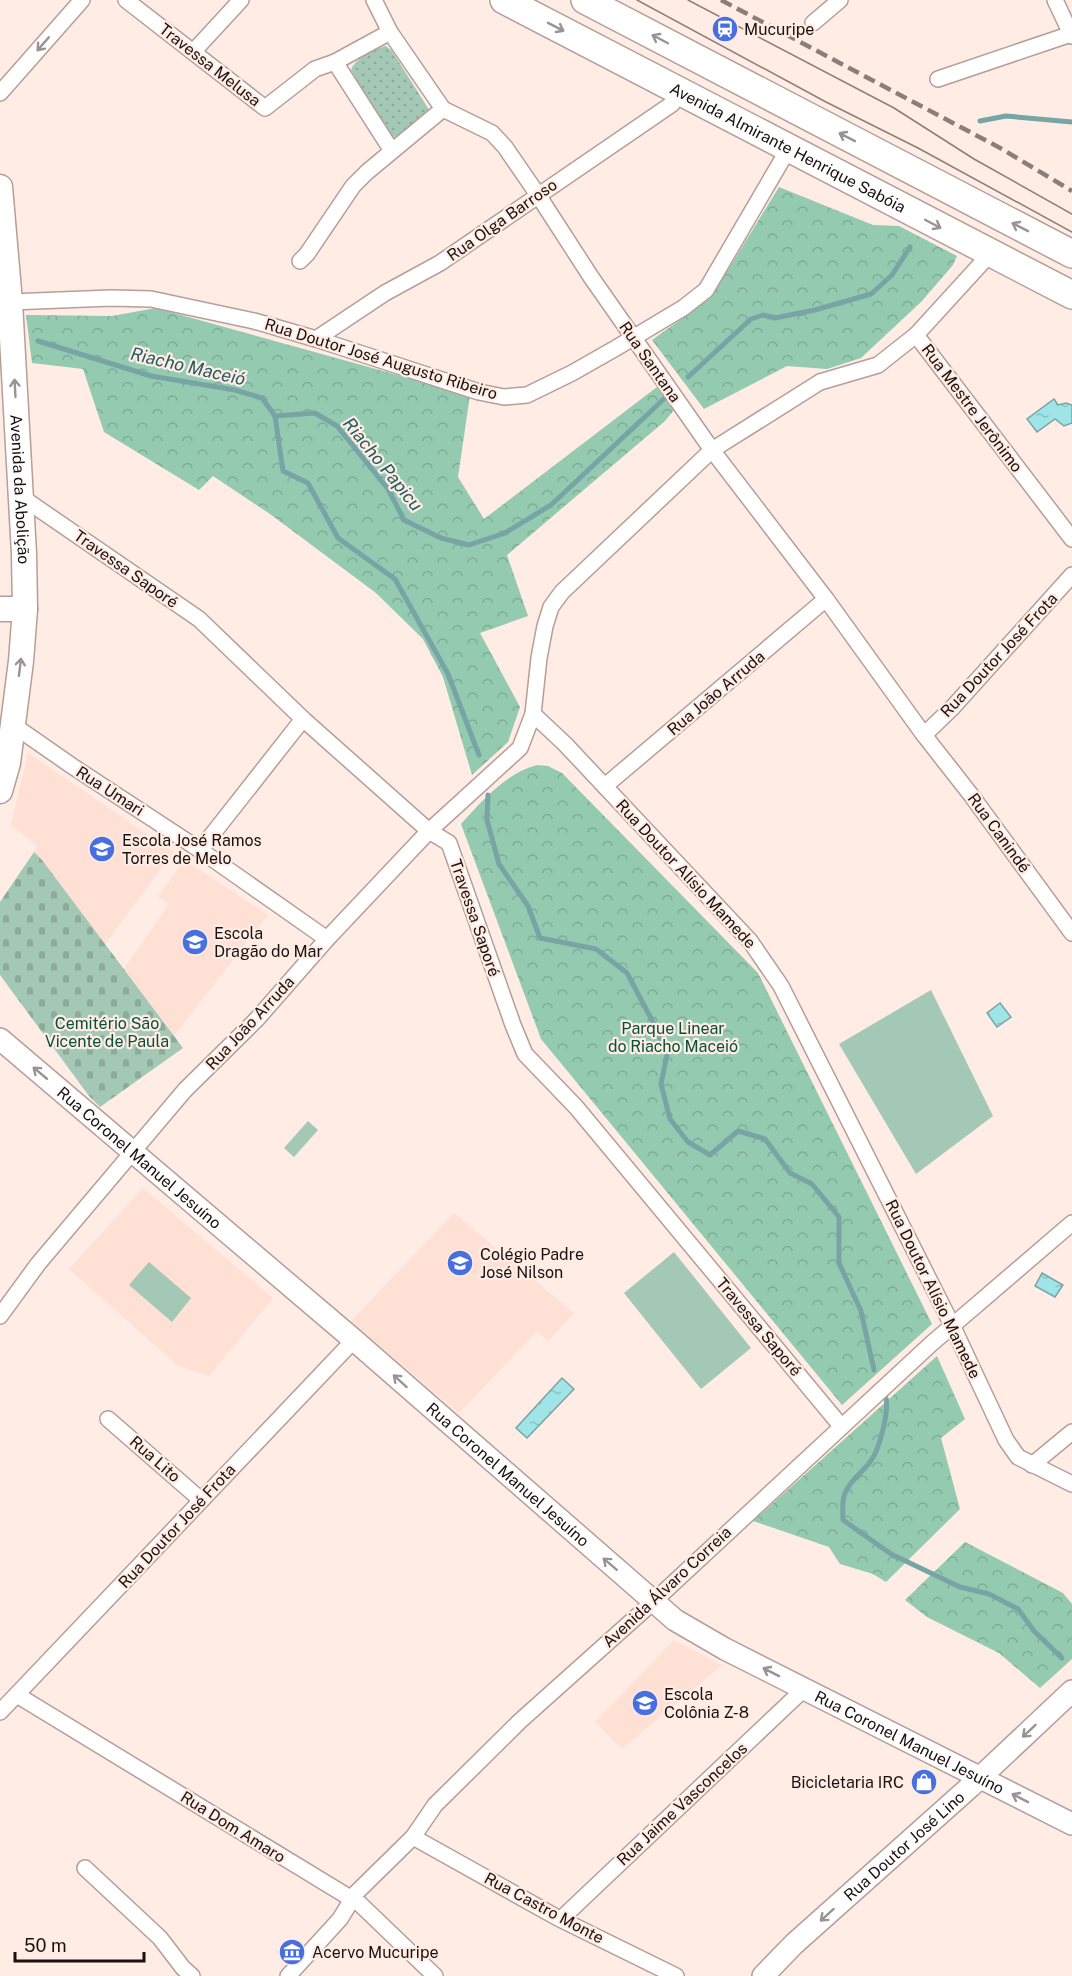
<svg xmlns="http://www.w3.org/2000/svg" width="1072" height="1976" viewBox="0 0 1072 1976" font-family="'Public Sans',sans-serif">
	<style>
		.built { fill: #ffe0d4 }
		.forest { fill: url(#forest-crowns) }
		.cemetery { fill: url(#cemetery-stones) }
		.park { fill: url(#park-dots) }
		.garden { fill: #a4c8b6 }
		.water { fill: url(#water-ripples); stroke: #77a5a6; stroke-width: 1.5 }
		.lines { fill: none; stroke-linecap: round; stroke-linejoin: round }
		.stream { stroke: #77a5a6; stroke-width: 5 }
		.street-casing { stroke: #b59f97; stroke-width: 18 }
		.secondary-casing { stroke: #b59f97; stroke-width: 24 }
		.primary-casing { stroke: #b59f97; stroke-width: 27 }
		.highway-casing { stroke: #b59f97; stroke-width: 30 }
		.street { stroke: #fff; stroke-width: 15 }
		.secondary { stroke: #fff; stroke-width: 21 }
		.primary { stroke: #fff; stroke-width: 24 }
		.highway { stroke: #fff; stroke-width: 27 }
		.tram { stroke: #8b7e79; stroke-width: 1.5 }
		.rail { stroke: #8b7e79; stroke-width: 4.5; stroke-dasharray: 12 6; stroke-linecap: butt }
		.oneway { stroke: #989493 }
		.labels { text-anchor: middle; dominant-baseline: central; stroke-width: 4.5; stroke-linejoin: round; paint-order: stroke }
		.poi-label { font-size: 16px; fill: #19110f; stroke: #ffece5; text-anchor: start }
		.street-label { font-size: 16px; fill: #19110f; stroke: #ffece5 }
		.park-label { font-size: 16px; fill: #055037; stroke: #ffece5 }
		.water-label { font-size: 18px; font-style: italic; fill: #225c5e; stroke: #ffece5 }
	</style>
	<defs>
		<pattern id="forest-crowns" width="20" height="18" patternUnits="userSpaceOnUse" patternTransform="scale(1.5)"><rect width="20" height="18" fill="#93cab0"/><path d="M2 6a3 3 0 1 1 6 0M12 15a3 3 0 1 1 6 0" fill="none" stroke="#7eac96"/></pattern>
		<pattern id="cemetery-stones" width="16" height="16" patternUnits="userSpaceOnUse" patternTransform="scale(1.5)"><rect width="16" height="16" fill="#a4c8b6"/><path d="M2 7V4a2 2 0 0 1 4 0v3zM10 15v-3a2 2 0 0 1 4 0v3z" fill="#8dab9b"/></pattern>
		<pattern id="park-dots" width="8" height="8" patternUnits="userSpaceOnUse" patternTransform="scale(1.5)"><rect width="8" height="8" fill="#a4c8b6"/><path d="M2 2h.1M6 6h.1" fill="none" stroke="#8dab9b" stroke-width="1.8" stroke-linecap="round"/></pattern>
		<pattern id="water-ripples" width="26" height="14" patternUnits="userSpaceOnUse" patternTransform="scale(1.5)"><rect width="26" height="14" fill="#9fe4e6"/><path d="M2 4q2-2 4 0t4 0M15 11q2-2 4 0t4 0" fill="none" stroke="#88c3c4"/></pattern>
	</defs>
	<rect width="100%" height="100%" fill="#ffece5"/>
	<g class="built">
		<polygon points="28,753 173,852 105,944 34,852 37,846 11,825"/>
		<polygon points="185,860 268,915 174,1036 124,969 169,904 158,896"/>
		<polygon points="143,1188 273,1298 209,1376 177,1365 69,1269"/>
		<polygon points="454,1213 574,1313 548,1341 537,1331 459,1413 351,1321"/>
		<polygon points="674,1640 722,1665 622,1749 595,1722"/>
	</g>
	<g class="forest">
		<polygon points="779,187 873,225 899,226 957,256 953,265 921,302 861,358 827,369 787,366 704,409 652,340 694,310 718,286"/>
		<polygon points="156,308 470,395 458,477 484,519 657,387 674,410 665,421 507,555 528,616 480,633 520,707 508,742 472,775 443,677 423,639 376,593 270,514 213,476 199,490 104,432 83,369 32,363 26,315 112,316"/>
		<path d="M537 765 548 766 562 773 758 973 932 1324 842 1405 541 1039 461 824C482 801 506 773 537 765Z"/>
		<polygon points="937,1356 965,1419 941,1438 960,1509 886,1582 873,1574 840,1564 829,1547 753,1521"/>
		<polygon points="965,1542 1063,1593 1072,1604 1072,1659 1040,1688 999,1653 927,1617 905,1600"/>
	</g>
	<polygon class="cemetery" points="34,852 42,860 183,1048 100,1107 89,1096 0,975 0,902"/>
	<path class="park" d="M386 46 392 51 433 116 391 139 351 70C354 59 375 48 386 46Z"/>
	<g class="garden">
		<polygon points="931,990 993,1116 916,1174 839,1044"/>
		<polygon points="308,1121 318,1130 294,1157 284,1148"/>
		<polygon points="674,1252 751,1348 701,1389 624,1293"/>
		<polygon points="149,1262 191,1298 172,1322 129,1285"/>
	</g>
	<g class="water">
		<polygon points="1054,399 1058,405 1066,403 1072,405 1072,423 1064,426 1055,419 1037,432 1027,419"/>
		<polygon points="1000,1003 1011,1017 997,1027 987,1013"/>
		<polygon points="1042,1273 1063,1285 1055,1297 1035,1286"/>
		<polygon points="562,1378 574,1389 527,1438 516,1428"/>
	</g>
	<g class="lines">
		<g class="stream">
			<polyline points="980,121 1006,116 1072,122"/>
			<polyline points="38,341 151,376 235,390 262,398 275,416 283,471 308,483 338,538 395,579 448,674 479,755"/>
			<polyline points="688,377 751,319 763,315 775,318 815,310 871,294 892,275 910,247"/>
			<polyline points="275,416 315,413 337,426 388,489 404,520 441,538 469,545 505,533 551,505 666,397"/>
			<polyline points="488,795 487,820 499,864 528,906 540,938 596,949 627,973 654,1024 667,1055 661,1084 670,1119 688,1142 710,1155 738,1131 765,1139 790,1173 812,1184 839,1217 839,1263 861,1311 874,1370"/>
			<path d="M886 1398C889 1413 879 1451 870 1462 862 1473 848 1482 844 1496 842 1503 843 1512 843 1520L891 1554 960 1587 989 1594 1018 1609 1034 1631 1062 1658"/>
		</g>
		<defs>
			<g id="street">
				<polyline points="126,0 265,108 315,69 335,62 390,32"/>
				<polyline points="374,0 390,32 443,109 492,133 505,147 538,195 591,277 712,450 826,599 924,735 971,795 1072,933"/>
				<polyline points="1055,0 1072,36"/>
				<polyline points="813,23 840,0"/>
				<polyline points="193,52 241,0"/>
				<polyline points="335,62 392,151"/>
				<polyline points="938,79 1071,34"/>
				<polyline points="0,93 82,0"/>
				<polyline points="990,254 916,335 1072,539"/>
				<polyline points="300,261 307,254 353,186 367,172 443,109"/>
				<polyline points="10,302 111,298 151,299 254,321 316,339 479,392 504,397 527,395 572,373 616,348 683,308 706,290 789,148"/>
				<polyline points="316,339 385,293 440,263 672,104 680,91"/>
				<polyline points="20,496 199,619 303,719 429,831 449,843 513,1025 525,1054 576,1107 841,1426"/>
				<polyline points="533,714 565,744 750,941 781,986 952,1325 1006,1440 1018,1457 1072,1484"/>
				<polyline points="13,725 72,766 200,850 327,939"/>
				<polyline points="924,735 953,707 1072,575"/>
				<polyline points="605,786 826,599"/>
				<polyline points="200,850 303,719"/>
				<polyline points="0,1316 38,1264 185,1090 257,1019 327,939 429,831 520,748 533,714 539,658 545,626 551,607 562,592 712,450 820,382 878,365 916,335"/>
				<polyline points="108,1419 201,1500"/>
				<polyline points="1032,1465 1072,1432"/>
				<polyline points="17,1695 360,1904 435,1976"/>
				<polyline points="0,1712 354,1340"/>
				<polyline points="413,1837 558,1918 676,1976"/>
				<polyline points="85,1868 160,1938 183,1968 192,1976"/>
				<polyline points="561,1919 804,1689"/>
				<polyline points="288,1976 340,1919 356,1893 413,1837 435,1805 520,1721 653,1602 931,1344 1072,1223"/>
			</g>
			<g id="secondary">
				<path id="s1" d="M0 1039 354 1340 675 1620 725 1649 1072 1824"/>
				<path id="s2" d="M763 1976 794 1944 971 1786 1072 1691"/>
			</g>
			<g id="primary">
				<path id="s3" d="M0 187 10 302 24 554 25 609 21 661 8 763 0 791"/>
				<polyline points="0,609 25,609"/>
			</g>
			<g id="highway">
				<path id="s4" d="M504 0 1072 295"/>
				<polyline points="585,0 1072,254"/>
			</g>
		</defs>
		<use href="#street" class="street-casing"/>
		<use href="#secondary" class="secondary-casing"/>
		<use href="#primary" class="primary-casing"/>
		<use href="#highway" class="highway-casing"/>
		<use href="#street" class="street"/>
		<use href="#secondary" class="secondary"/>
		<use href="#primary" class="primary"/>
		<use href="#highway" class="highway"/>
		<g class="tram">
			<polyline points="637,0 826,102 918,148 1072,232"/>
			<polyline points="688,0 894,108 974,159 1072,214"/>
		</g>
		<polyline class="rail" points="721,0 1002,149 1072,191"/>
	</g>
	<defs><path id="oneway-shaft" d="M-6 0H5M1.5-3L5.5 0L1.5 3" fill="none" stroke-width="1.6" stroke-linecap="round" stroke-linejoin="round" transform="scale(1.5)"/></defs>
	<g class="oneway">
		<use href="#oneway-shaft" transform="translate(556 27) rotate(27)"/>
		<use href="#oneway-shaft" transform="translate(660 39) rotate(-152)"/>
		<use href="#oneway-shaft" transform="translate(43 44) rotate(131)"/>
		<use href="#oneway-shaft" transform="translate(847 137) rotate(-153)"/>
		<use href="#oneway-shaft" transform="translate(933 224) rotate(28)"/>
		<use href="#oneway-shaft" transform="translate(1020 227) rotate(-153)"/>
		<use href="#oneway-shaft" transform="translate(15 388) rotate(-93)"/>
		<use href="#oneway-shaft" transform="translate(20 667) rotate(-83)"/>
		<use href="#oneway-shaft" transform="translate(40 1073) rotate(-140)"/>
		<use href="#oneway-shaft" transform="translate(400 1381) rotate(-138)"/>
		<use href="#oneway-shaft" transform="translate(610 1564) rotate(-139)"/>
		<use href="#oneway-shaft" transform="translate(771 1672) rotate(-153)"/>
		<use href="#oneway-shaft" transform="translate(1029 1731) rotate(137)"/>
		<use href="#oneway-shaft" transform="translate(1020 1798) rotate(-153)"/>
		<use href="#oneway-shaft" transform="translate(827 1915) rotate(138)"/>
	</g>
	<defs>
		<symbol id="station-disc" viewBox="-11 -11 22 22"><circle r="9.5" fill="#476fe1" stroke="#ffece5"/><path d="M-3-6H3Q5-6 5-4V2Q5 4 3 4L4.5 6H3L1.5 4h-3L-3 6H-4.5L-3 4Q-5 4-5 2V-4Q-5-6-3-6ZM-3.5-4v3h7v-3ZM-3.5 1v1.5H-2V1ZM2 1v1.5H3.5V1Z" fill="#fff"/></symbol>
		<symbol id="school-disc" viewBox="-11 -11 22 22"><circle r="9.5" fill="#476fe1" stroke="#ffece5"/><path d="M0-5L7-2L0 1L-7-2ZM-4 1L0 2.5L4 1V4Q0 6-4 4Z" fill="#fff"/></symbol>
		<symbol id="shop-disc" viewBox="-11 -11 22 22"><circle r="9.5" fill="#476fe1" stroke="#ffece5"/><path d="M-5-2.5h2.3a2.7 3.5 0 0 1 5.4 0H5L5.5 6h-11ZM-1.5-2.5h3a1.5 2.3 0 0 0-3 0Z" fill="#fff"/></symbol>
		<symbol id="museum-disc" viewBox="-11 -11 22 22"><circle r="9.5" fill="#476fe1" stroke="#ffece5"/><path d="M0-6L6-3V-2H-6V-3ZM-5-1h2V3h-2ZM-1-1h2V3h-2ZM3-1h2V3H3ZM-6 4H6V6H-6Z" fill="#fff"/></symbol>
	</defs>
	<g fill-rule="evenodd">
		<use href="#station-disc" x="710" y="14" width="30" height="30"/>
		<use href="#school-disc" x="87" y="834" width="30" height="30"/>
		<use href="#school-disc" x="180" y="927" width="30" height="30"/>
		<use href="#school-disc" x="445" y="1248" width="30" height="30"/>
		<use href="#school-disc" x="630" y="1688" width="30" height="30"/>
		<use href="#shop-disc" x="909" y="1767" width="30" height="30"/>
		<use href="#museum-disc" x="277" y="1937" width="30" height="30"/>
	</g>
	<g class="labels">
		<g class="poi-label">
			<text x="744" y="29">Mucuripe</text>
			<text x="122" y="840">Escola José Ramos<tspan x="122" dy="18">Torres de Melo</tspan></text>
			<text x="214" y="933">Escola<tspan x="214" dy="18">Dragão do Mar</tspan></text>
			<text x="480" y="1254">Colégio Padre<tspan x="480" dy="18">José Nilson</tspan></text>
			<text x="664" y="1694">Escola<tspan x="664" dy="18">Colônia Z-8</tspan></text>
			<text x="904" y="1782" text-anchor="end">Bicicletaria IRC</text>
			<text x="312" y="1952">Acervo Mucuripe</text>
		</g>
		<g class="street-label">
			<text transform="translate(210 65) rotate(38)">Travessa Melusa</text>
			<text stroke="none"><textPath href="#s4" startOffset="320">Avenida Almirante Henrique Sabóia</textPath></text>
			<text transform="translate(502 220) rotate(-35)">Rua Olga Barroso</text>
			<text transform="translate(381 359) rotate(17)">Rua Doutor José Augusto Ribeiro</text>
			<text transform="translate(650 362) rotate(55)">Rua Santana</text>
			<text transform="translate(972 408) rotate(53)">Rua Mestre Jerônimo</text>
			<text stroke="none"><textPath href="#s3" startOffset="303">Avenida da Abolição</textPath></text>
			<text transform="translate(126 569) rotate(35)">Travessa Saporé</text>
			<text transform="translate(999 655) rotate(-47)">Rua Doutor José Frota</text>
			<text transform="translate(716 693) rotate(-40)">Rua João Arruda</text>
			<text transform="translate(110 791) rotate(33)">Rua Umari</text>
			<text transform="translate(999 833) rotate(54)">Rua Canindé</text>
			<text transform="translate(686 874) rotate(47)">Rua Doutor Alísio Mamede</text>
			<text transform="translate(475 918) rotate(71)">Travessa Saporé</text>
			<text transform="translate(250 1023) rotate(-47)">Rua João Arruda</text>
			<text stroke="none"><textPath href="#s1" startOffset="183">Rua Coronel Manuel Jesuíno</textPath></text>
			<text transform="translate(933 1289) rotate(64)">Rua Doutor Alísio Mamede</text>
			<text transform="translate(759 1327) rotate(50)">Travessa Saporé</text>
			<text transform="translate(155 1459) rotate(41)">Rua Lito</text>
			<text stroke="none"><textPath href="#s1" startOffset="669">Rua Coronel Manuel Jesuíno</textPath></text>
			<text transform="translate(177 1526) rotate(-47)">Rua Doutor José Frota</text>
			<text transform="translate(667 1587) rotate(-43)">Avenida Álvaro Correia</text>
			<text stroke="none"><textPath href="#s1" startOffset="1155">Rua Coronel Manuel Jesuíno</textPath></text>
			<text transform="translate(682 1804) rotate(-43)">Rua Jaime Vasconcelos</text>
			<text transform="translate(233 1827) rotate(32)">Rua Dom Amaro</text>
			<text stroke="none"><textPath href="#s2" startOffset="192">Rua Doutor José Lino</textPath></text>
			<text transform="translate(544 1908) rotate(28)">Rua Castro Monte</text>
		</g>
		<g class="park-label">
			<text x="107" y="1023">Cemitério São<tspan x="107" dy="18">Vicente de Paula</tspan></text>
			<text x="673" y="1028">Parque Linear<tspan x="673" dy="18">do Riacho Maceió</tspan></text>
		</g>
		<g class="water-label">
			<text transform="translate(188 366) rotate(13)">Riacho Maceió</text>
			<text transform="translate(383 464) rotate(51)">Riacho Papicu</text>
		</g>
	</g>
	<path d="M15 1952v9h129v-9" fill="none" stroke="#19110f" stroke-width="3"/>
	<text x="24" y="1952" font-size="18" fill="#19110f" stroke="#ffece5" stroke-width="4.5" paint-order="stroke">50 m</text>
</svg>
